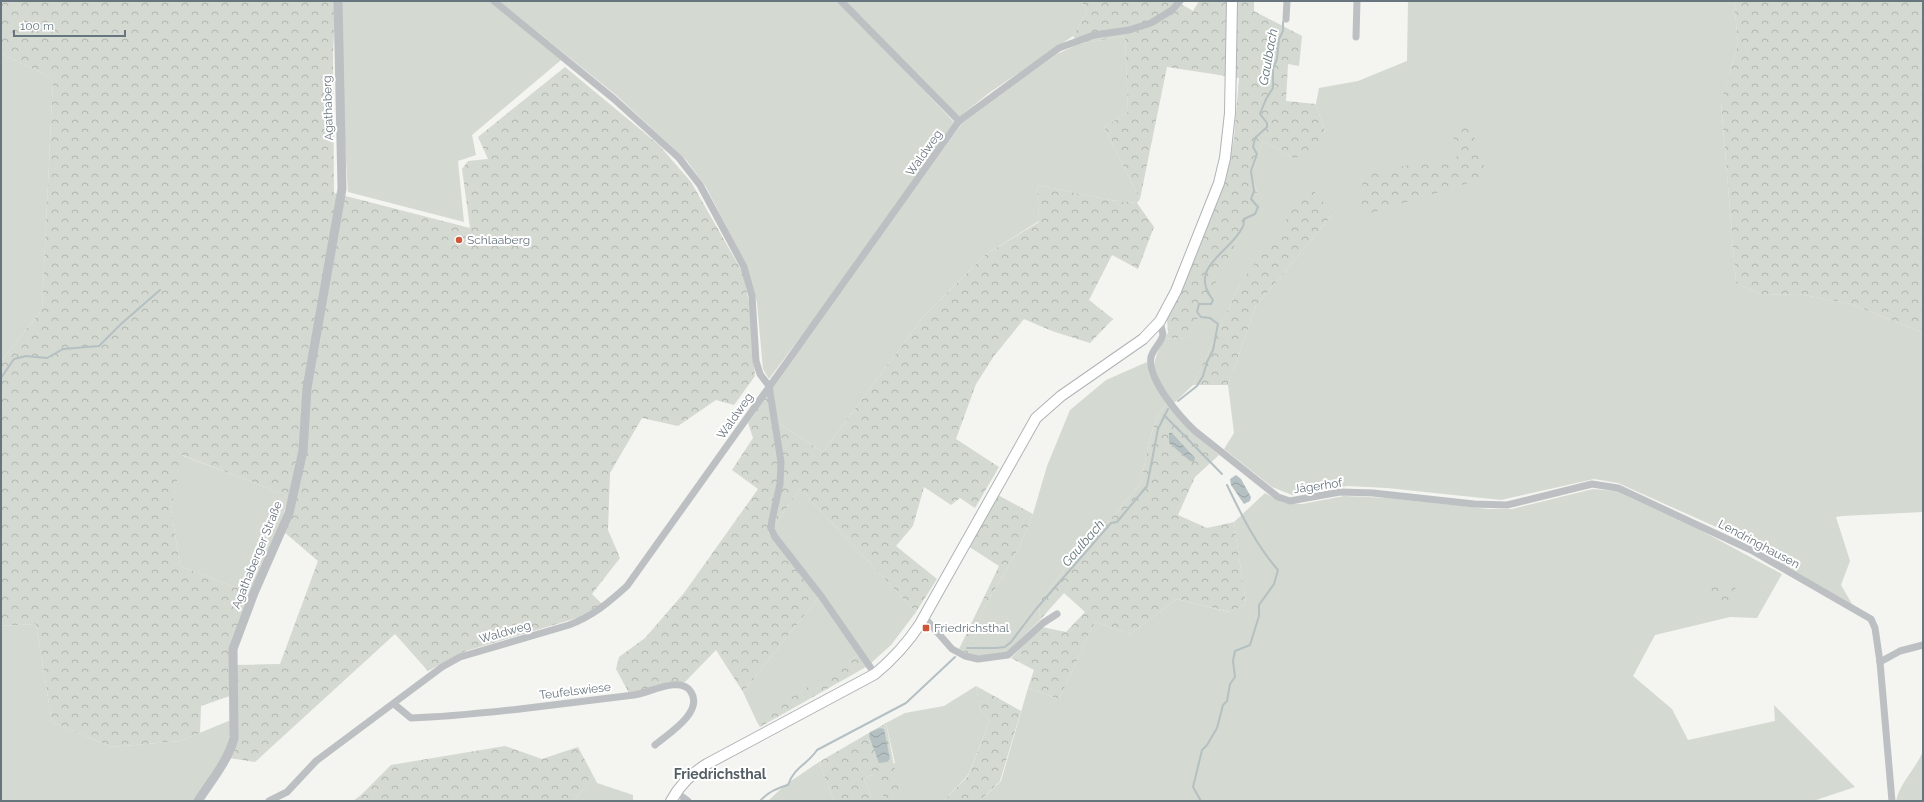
<svg xmlns="http://www.w3.org/2000/svg" width="1924" height="802" viewBox="0 0 1924 802" font-family="Raleway,sans-serif">
	<style>
		.green { fill: #d4d9d1 }
		.forest { fill: url(#forest-crowns) }
		.water { fill: url(#water-waves) }
		.lines { fill: none; stroke-linecap: round; stroke-linejoin: round }
		.stream { stroke: #b5c0c3; stroke-width: 2 }
		.secondary-casing { stroke: #afb4b7; stroke-width: 12 }
		.minor { stroke: #bcc0c2; stroke-width: 7 }
		.tertiary { stroke: #bcc0c2; stroke-width: 9 }
		.secondary { stroke: #fff; stroke-width: 10 }
		.poi-dot { fill: #cd5738; stroke: #fff; stroke-width: 1.5 }
		.labels { text-anchor: middle; dominant-baseline: central; stroke-width: 4; stroke-linejoin: round; paint-order: stroke }
		.street-label { font-size: 12px; fill: #67757e; stroke: #fff }
		.poi-label { font-size: 12px; fill: #67757e; stroke: #fff; text-anchor: start }
		.water-label { font-size: 13px; font-style: italic; fill: #63767b; stroke: #fff }
		.quarter-label { font-size: 14px; font-weight: bold; fill: #545e65; stroke: #fff }
	</style>
	<defs>
		<pattern id="forest-crowns" width="20" height="18" patternUnits="userSpaceOnUse"><rect width="20" height="18" fill="#d4d9d1"/><path d="M2 6a3 3 0 1 1 6 0M12 15a3 3 0 1 1 6 0" fill="none" stroke="#b0b5af"/></pattern>
		<pattern id="water-waves" width="16" height="10" patternUnits="userSpaceOnUse"><rect width="16" height="10" fill="#b5c0c3"/><path d="M0 5q4-4 8 0t8 0" fill="none" stroke="#97a1a4"/></pattern>
	</defs>
	<rect width="100%" height="100%" fill="#f4f4f1"/>
	<g class="green">
		<polygon points="342,1 490,1 561,60 472,135 476,155 458,161 464,222 348,192 342,94"/>
		<polygon points="499,1 838,1 954,122 864,252 769,379 763,369 757,303 747,267 706,187 687,161 616,95"/>
		<polygon points="844,1 1081,1 1087,11 1073,36 989,93 959,117"/>
		<path d="M1408 1H1734L1738 44 1721 103 1736 283 1762 295 1799 294 1851 304 1923 333V512L1842 516 1836 517 1850 561 1841 585 1852 604 1780 564 1763 548 1618 483 1594 479 1501 500 1387 488 1348 486 1292 495 1272 487 1224 449 1234 433 1228 385 1256 306 1333 214 1240 284 1193 385 1174 403C1156 376 1145 369 1166 338L1187 339 1257 192 1251 175 1263 141 1293 158 1325 132 1316 104 1319 88 1358 81 1407 61Z"/>
		<polygon points="1125,36 1128,112 1104,127 1140,199 1137,203 1110,200 1037,185 1039,221 985,255 923,317 823,452 778,423 771,387 963,122 1057,54 1079,44"/>
		<polygon points="1,54 53,78 42,310 1,361"/>
		<polygon points="1147,362 1150,375 1167,403 1158,415 1149,440 1141,483 1109,521 1072,560 1040,601 1039,621 1007,652 983,656 969,654 984,608 1019,548 1033,514 1047,466 1070,410 1106,380"/>
		<polygon points="181,455 289,496 279,528 250,593 180,566 171,509"/>
		<polygon points="800,489 916,612 891,645 871,663 775,532 774,526"/>
		<polygon points="1593,489 1616,491 1700,530 1782,574 1757,618 1730,617 1655,635 1633,676 1672,709 1688,740 1775,721 1774,705 1855,787 1813,801 980,801 1001,781 1028,688 1059,699 1095,622 1130,634 1177,599 1229,612 1246,604 1234,522 1265,493 1284,503 1302,504 1344,496 1388,498 1489,509 1512,509"/>
		<polygon points="818,598 858,655 757,722 743,692"/>
		<path d="M36 624 52 722 111 747 180 741 231 720C231 755 213 773 194 801H1V626Z"/>
		<polygon points="976,686 980,710 990,721 968,775 943,801 873,801 863,777 874,775 895,763 886,723 905,713 944,706"/>
		<path d="M1923 751V801H1896C1900 782 1916 769 1923 751Z"/>
		<polygon points="819,762 834,801 768,801 785,785"/>
		<polygon points="594,777 597,783 633,795 633,801 574,801"/>
	</g>
	<g class="forest">
		<polygon points="1,1 336,1 333,52 334,193 470,228 462,169 468,161 488,159 478,137 565,67 659,145 691,182 743,273 751,312 755,376 734,405 716,400 678,426 642,418 610,473 608,530 620,558 592,594 602,604 584,616 466,651 428,671 395,634 255,762 229,758 236,665 280,664 318,561 284,532 294,498 182,455 171,509 180,566 250,593 229,649 230,696 201,706 200,733 180,741 111,747 52,722 36,624 1,626 1,361 42,310 53,78 1,54"/>
		<polygon points="1081,1 1176,1 1193,11 1199,1 1254,1 1254,11 1302,36 1299,66 1288,64 1286,101 1316,104 1325,132 1308,155 1293,158 1263,141 1251,175 1257,192 1240,235 1187,339 1166,338 1168,332 1167,319 1178,298 1226,179 1234,138 1239,78 1167,67 1140,199 1104,127 1128,112 1125,36 1079,44 1073,36 1087,11"/>
		<polygon points="1734,1 1923,1 1923,333 1851,304 1799,294 1762,295 1736,283 1721,102 1738,44"/>
		<polygon points="1468,119 1488,177 1361,216 1363,175 1403,166 1457,159 1452,128"/>
		<polygon points="1037,185 1110,200 1137,203 1154,227 1138,269 1112,255 1089,300 1113,319 1090,343 1052,331 1024,319 994,356 976,384 956,439 999,467 975,508 960,498 951,505 924,487 913,526 896,546 937,579 916,612 800,489 774,526 783,484 778,423 823,452 923,317 985,255 1039,222"/>
		<polygon points="1310,186 1333,214 1256,306 1228,385 1193,385 1240,284"/>
		<path d="M767 394C771 416 778 439 779 461 781 485 770 509 768 532L818 598 743 692 716 650 685 682C665 683 648 691 629 693L616 669 619 657 645 638 684 593 758 489 732 470 753 438 748 423Z"/>
		<polygon points="1167,403 1192,432 1219,455 1195,477 1178,515 1207,528 1234,522 1246,604 1230,612 1177,599 1130,634 1095,622 1059,699 1028,688 1034,670 1011,658 1042,627 1066,632 1085,612 1064,593 1039,621 1040,601 1072,560 1109,521 1141,483 1149,440 1158,415"/>
		<polygon points="996,494 1033,514 1019,548 984,608 969,654 959,649 999,566 968,546"/>
		<polygon points="1733,584 1738,592 1732,604 1721,607 1709,599 1704,587"/>
		<polygon points="858,655 866,667 760,727 757,722 770,711"/>
		<polygon points="976,686 1021,711 1000,781 980,801 943,801 968,776 990,721 980,710"/>
		<polygon points="886,723 900,797 885,800 874,775 863,777 873,801 834,801 819,762"/>
		<polygon points="505,746 542,759 578,747 594,777 574,801 353,801 361,795 391,765"/>
	</g>
	<g class="water">
		<polygon points="1169,433 1172,433 1195,458 1194,462 1190,461 1169,443"/>
		<polygon points="1236,475 1241,479 1251,497 1250,501 1244,504 1231,485 1230,479"/>
		<polygon points="880,728 884,729 890,759 886,762 879,763 869,736 870,732"/>
	</g>
	<g class="lines">
		<g class="stream">
			<polyline points="1,378 14,359 26,356 47,358 63,349 99,346 121,324 160,290"/>
			<path d="M1178 401 1197 386 1203 376 1207 362 1213 350 1218 324 1210 318 1201 317 1197 312 1199 304H1211L1213 300C1187 267 1230 253 1242 228 1244 226 1244 221 1244 219L1255 214 1258 207 1251 199 1254 191 1251 171 1257 154 1253 147 1255 138 1267 127V123L1260 114 1266 99 1273 88V68L1277 59 1279 39 1283 31V22"/>
			<polyline points="1164,415 1222,474"/>
			<polyline points="967,648 995,648 1005,647 1011,642 1036,609 1111,523 1117,522 1147,486 1158,429 1168,409"/>
			<path d="M760 801C768 792 776 788 788 785 794 767 807 765 817 750L906 703 955 657"/>
			<path d="M1201 801 1193 787 1194 783 1202 750 1207 745 1217 728 1223 705 1227 701 1230 684 1235 677 1233 661 1235 651 1250 645 1259 616V605L1274 584 1278 570C1256 545 1241 514 1227 485"/>
		</g>
		<defs>
			<path id="secondary" d="M671 801C679 786 692 773 707 764L875 674C893 659 907 644 920 624L1036 418 1061 396 1143 339 1160 321 1176 291 1219 183 1225 158 1230 113 1232 1"/>
		</defs>
		<use href="#secondary" class="secondary-casing"/>
		<g class="minor">
			<polyline points="494,1 614,99 679,158 700,185 744,267 752,296 756,361 760,374 769,386 781,462 780,484 772,520 771,529 775,537 821,596 875,674"/>
			<polyline points="841,1 959,121"/>
			<polyline points="1286,19 1287,1"/>
			<polyline points="1356,37 1357,1"/>
			<path d="M1160 321 1163 335C1161 343 1153 349 1151 357 1147 379 1180 417 1195 431L1278 497 1290 501 1340 492 1373 493 1474 504 1507 505 1592 484 1618 488 1751 550 1871 619 1875 628 1880 662 1892 801"/>
			<polyline points="924,617 952,649 965,656 978,659 1008,655 1043,623 1057,614"/>
			<polyline points="1880,662 1900,651 1923,645"/>
			<path d="M394 704 411 718C448 717 484 713 520 709 558 704 596 700 634 695 649 693 681 675 691 692 704 712 668 734 655 745"/>
			<polyline points="676,792 688,801"/>
			<path d="M269 801 287 792 316 761 442 667 460 657 569 625C593 616 608 603 627 586L959 121 1059 48 1094 35 1129 30 1151 23 1172 10 1180 1"/>
		</g>
		<path class="tertiary" d="M198 801C211 781 228 761 234 738L233 649 254 593 289 513 303 451 307 388 342 189 338 1"/>
		<use href="#secondary" class="secondary"/>
	</g>
	<g class="poi-dot">
		<circle cx="459" cy="240" r="4"/>
		<rect x="922" y="624" width="8" height="8" rx="2"/>
	</g>
	<g class="labels">
		<g class="street-label">
			<text transform="translate(328 108) rotate(-92)">Agathaberg</text>
			<text transform="translate(924 153) rotate(-55)">Waldweg</text>
			<text transform="translate(735 416) rotate(-55)">Waldweg</text>
			<text transform="translate(1318 486) rotate(-8)">Jägerhof</text>
			<text transform="translate(1759 544) rotate(28)">Lendringhausen</text>
			<text transform="translate(257 555) rotate(-68)">Agathaberger Straße</text>
			<text transform="translate(505 632) rotate(-16)">Waldweg</text>
			<text transform="translate(575 691) rotate(-7)">Teufelswiese</text>
		</g>
		<g class="poi-label">
			<text x="467" y="240">Schlaaberg</text>
			<text x="934" y="628">Friedrichsthal</text>
		</g>
		<g class="water-label">
			<text transform="translate(1268 57) rotate(-80)">Gaulbach</text>
			<text transform="translate(1083 543) rotate(-49)">Gaulbach</text>
		</g>
		<g class="quarter-label">
			<text x="720" y="774">Friedrichsthal</text>
		</g>
	</g>
	<rect width="1924" height="802" fill="none" stroke="#67757e" stroke-width="4"/>
	<path d="M14 30v6h111v-6" fill="none" stroke="#67757e" stroke-width="2"/>
	<text x="20" y="30" font-size="12" fill="#67757e" stroke="#ffffff" stroke-width="3" paint-order="stroke">100 m</text>
</svg>
